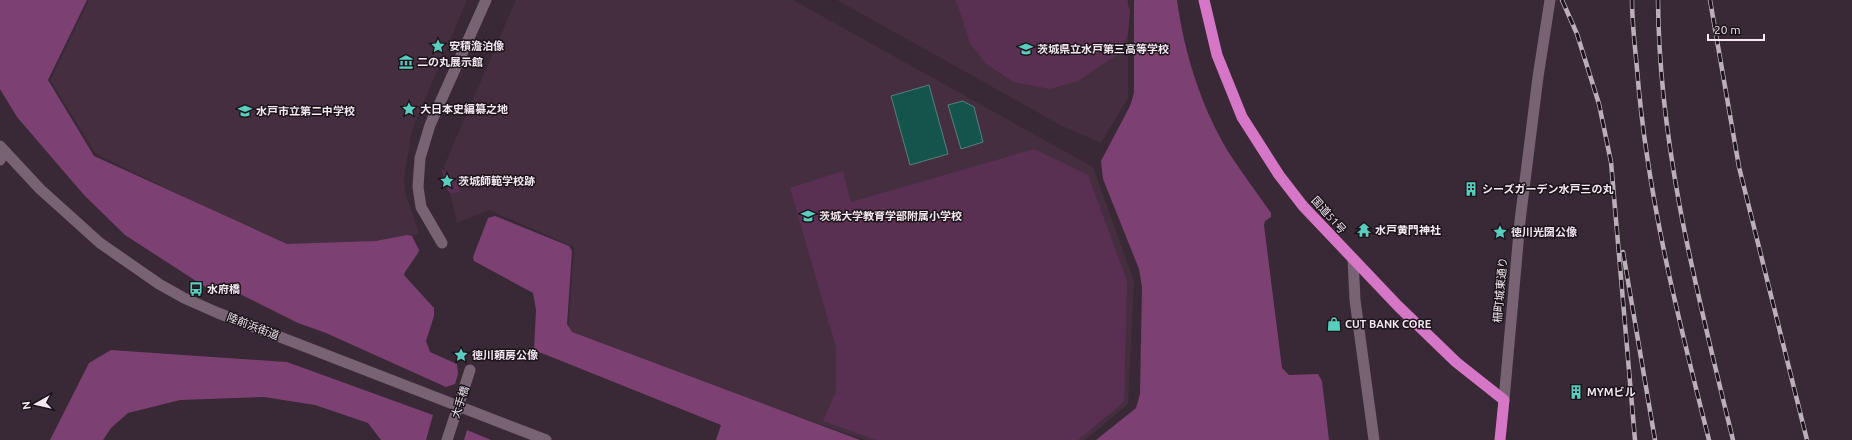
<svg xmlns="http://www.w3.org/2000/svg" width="1852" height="440" viewBox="0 0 1852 440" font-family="Ubuntu,'Noto Sans JP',sans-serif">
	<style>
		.built { fill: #452e40 }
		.green { fill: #593052 }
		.forest { fill: #7c4172 }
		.water { fill: #14544c; stroke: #57807e }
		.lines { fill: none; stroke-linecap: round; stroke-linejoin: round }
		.minor { stroke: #776373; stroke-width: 11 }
		.tertiary { stroke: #776373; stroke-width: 11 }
		.secondary { stroke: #776373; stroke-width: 11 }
		.trunk { stroke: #d676c6; stroke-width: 11 }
		.rail-casing { stroke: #bdafba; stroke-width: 4.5 }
		.rail { stroke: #1c141a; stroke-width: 3; stroke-dasharray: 9; stroke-linecap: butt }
		.labels { text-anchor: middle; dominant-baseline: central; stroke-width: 3; stroke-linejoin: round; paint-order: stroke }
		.poi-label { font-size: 11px; font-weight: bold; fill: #f4e8f2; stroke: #1c141a; text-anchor: start }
		.street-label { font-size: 11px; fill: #f4e8f2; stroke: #1c141a }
	</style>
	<rect width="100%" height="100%" fill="#392836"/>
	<g class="built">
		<polygon points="89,0 467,0 412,130 404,178 405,192 419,233 372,255 299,257 213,211 96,154 50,80"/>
		<polygon points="516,0 793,0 1093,167 1134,281 1128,404 1085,440 865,440 568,335 574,247 489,210 457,223 444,166"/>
		<polygon points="837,0 1128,0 1128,98 1101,143 1062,126"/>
	</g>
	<g class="green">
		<polygon points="956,0 1127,0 1130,11 1128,34 1118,54 1078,81 1050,89 1014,82 986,64 970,43"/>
		<polygon points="1034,149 1088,175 1127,281 1124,402 1078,440 876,440 823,421 836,391 836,347 790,188 843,171 851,202"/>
		<polygon points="441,168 458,184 460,192 450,193 448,191"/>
	</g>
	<g class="forest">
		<polygon points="0,0 87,0 48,80 94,156 287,244 376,241 407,235 412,236 419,250 418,253 405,272 404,275 434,308 434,316 426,341 430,352 457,364 458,374 455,384 446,387 326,333 298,323 220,284 217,285 214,290 210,290 125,235 84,195 17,117 0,89"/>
		<path d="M1134 0H1177C1184 52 1201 107 1229 153 1242 173 1257 193 1271 213V217L1265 221 1264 225 1282 368 1289 375 1318 374 1322 381 1329 440H1096L1136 408 1140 394 1142 287 1139 269 1103 179 1101 161 1130 106 1134 93Z"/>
		<polygon points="495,216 569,246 572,251 567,324 572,332 860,440 716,440 721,425 534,350 536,310 533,293 474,261 473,257 488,218"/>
		<polygon points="111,350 287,362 433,415 426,440 381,440 368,423 315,405 264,397 180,400 128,413 111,428 103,440 50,440 89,363"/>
		<polygon points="467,430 491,440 464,440"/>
	</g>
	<g class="water">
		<polygon points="929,85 948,154 910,165 891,96"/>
		<polygon points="963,101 974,107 983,142 961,149 948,105"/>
	</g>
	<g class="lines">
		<g class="minor">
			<polyline points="442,243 421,207 418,187 420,158 430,125 486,0"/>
			<polyline points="1353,259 1355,300 1374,440"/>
			<polyline points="447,440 470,370"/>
		</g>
		<g class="tertiary">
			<polyline points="0,160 4,152"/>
			<polyline points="1504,400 1520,221 1538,77 1550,0"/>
		</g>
		<polyline class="secondary" points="0,146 40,189 100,243 159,284 184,298 218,313 546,440"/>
		<polyline class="trunk" points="1204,0 1217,55 1242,117 1279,175 1303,206 1398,306 1456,362 1504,400 1500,440"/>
		<defs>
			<g id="rail">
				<polyline points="1562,0 1577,34 1599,104 1611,162 1635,440"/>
				<path d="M1632 0C1632 23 1635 46 1637 69 1647 196 1678 318 1709 440"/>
				<path d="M1658 0C1659 150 1698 296 1733 440"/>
				<polyline points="1710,0 1739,167 1807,440"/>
				<polyline points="1623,252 1655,440"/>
			</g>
		</defs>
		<use href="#rail" class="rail-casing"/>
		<use href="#rail" class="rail"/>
	</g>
	<defs>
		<symbol id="sight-bare" viewBox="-9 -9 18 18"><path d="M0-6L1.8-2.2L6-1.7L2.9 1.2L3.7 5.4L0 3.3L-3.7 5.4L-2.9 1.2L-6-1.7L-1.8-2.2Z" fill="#59cebe" stroke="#1c141a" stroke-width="2.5" paint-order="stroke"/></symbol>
		<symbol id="school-bare" viewBox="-9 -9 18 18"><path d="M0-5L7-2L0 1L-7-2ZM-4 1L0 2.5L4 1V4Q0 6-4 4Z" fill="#59cebe" stroke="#1c141a" stroke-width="2.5" paint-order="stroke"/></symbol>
		<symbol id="museum-bare" viewBox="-9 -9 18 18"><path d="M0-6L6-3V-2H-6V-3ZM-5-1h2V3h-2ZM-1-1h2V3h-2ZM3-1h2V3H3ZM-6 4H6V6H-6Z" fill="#59cebe" stroke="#1c141a" stroke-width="2.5" paint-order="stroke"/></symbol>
		<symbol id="building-bare" viewBox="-9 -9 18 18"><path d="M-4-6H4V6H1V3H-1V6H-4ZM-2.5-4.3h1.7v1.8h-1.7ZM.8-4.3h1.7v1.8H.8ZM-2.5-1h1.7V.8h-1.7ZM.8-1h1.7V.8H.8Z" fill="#59cebe" stroke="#1c141a" stroke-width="2.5" paint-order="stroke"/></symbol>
		<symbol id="temple-bare" viewBox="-9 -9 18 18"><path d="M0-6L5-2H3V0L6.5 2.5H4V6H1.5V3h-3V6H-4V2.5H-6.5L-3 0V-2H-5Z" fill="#59cebe" stroke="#1c141a" stroke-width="2.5" paint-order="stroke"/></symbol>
		<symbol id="bus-bare" viewBox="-9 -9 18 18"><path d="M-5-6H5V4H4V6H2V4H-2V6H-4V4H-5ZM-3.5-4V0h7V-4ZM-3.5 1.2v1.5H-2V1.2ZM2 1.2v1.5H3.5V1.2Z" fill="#59cebe" stroke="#1c141a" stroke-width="2.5" paint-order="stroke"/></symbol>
		<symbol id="shop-bare" viewBox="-9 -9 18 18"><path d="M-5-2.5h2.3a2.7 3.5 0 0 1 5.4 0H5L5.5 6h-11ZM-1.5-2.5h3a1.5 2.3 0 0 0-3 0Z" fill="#59cebe" stroke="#1c141a" stroke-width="2.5" paint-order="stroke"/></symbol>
	</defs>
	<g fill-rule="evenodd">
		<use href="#sight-bare" x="428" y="36" width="20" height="20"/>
		<use href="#school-bare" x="1016" y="39" width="20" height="20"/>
		<use href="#museum-bare" x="396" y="52" width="20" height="20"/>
		<use href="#sight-bare" x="399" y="99" width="20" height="20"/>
		<use href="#school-bare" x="235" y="101" width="20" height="20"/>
		<use href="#sight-bare" x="437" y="171" width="20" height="20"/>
		<use href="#building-bare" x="1461" y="179" width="20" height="20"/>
		<use href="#school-bare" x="798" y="206" width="20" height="20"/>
		<use href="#temple-bare" x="1354" y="220" width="20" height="20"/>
		<use href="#sight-bare" x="1490" y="222" width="20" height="20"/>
		<use href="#bus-bare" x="186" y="279" width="20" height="20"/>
		<use href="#shop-bare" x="1324" y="314" width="20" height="20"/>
		<use href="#sight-bare" x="451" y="345" width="20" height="20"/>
		<use href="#building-bare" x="1566" y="382" width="20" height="20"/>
	</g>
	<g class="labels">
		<g class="poi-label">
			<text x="449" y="46">安積澹泊像</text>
			<text x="1037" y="49">茨城県立水戸第三高等学校</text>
			<text x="417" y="62">二の丸展示館</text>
			<text x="420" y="109">大日本史編纂之地</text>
			<text x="256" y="111">水戸市立第二中学校</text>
			<text x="458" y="181">茨城師範学校跡</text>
			<text x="1482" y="189">シーズガーデン水戸三の丸</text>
			<text x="819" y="216">茨城大学教育学部附属小学校</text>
			<text x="1375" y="230">水戸黄門神社</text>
			<text x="1511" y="232">徳川光圀公像</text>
			<text x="207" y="289">水府橋</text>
			<text x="1345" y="324">CUT BANK CORE</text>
			<text x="472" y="355">徳川頼房公像</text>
			<text x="1587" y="392">MYMビル</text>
		</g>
		<g class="street-label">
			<text transform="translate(1329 215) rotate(48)">国道51号</text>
			<text transform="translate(1500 290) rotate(-85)">柵町城東通り</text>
			<text transform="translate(253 326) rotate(21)">陸前浜街道</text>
			<text transform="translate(460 402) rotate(-71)">大手橋</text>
		</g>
	</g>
	<g transform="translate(36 404) rotate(262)" stroke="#1c141a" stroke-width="3" paint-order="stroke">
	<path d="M0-3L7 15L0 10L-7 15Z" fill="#f4e8f2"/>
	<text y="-6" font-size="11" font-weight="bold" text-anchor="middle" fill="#f4e8f2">N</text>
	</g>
	<path d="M1708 34v6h56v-6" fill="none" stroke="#f4e8f2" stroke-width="2"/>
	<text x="1714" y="34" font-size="12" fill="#f4e8f2" stroke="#1c141a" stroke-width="3" paint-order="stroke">20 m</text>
</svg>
